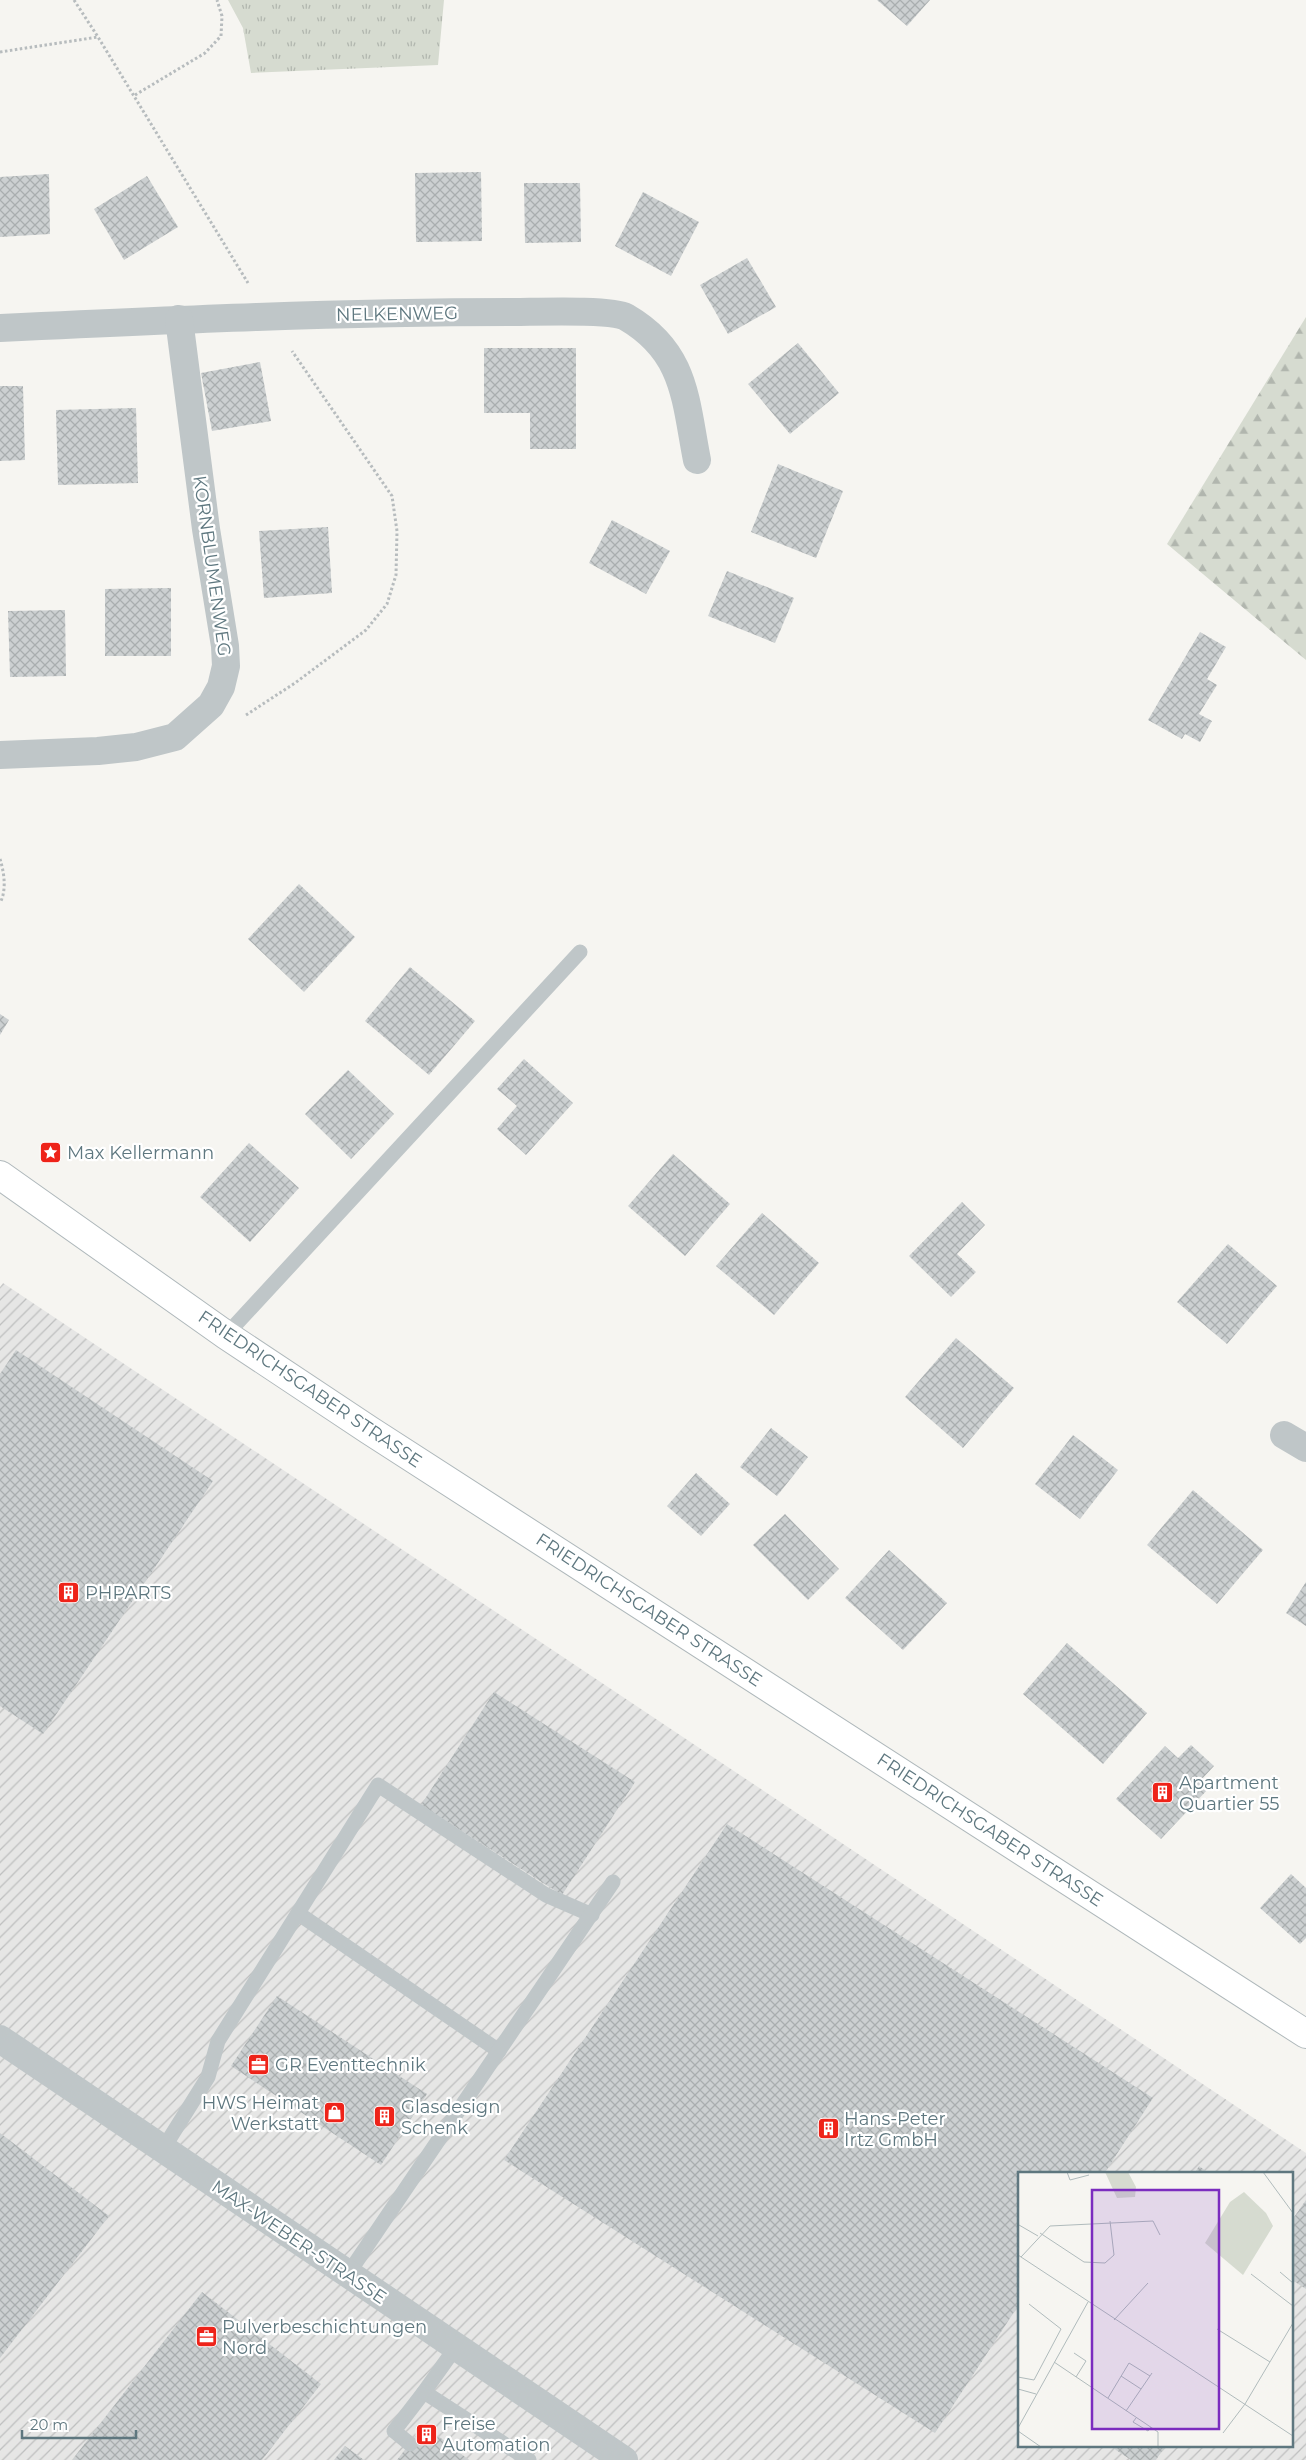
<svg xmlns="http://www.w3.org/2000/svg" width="1306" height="2460" viewBox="0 0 1306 2460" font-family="Montserrat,sans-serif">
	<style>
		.industrial { fill: url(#industrial-furrows); fill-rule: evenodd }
		.grass { fill: url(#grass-tufts) }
		.forest { fill: url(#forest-firs) }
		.building { fill: url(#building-cross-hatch) }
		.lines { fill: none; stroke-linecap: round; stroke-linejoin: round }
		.secondary-casing { stroke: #afb8bb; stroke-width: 30 }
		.path { stroke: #b7bcbe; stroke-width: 3; stroke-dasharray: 2.5 2.5; stroke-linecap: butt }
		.service { stroke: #bfc6c8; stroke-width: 15 }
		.minor { stroke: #bfc6c8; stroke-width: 28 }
		.secondary { stroke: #fff; stroke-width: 28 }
		.labels { text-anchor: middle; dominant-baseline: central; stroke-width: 4.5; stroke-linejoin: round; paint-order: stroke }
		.street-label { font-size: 18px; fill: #5e777f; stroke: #fff }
		.poi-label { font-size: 18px; fill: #5e777f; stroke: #fff; text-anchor: start }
		.inset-road { fill: none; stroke: #b0bbbc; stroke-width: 1 }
		.view { fill: #7b2cbf; fill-opacity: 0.15; stroke: #7b2cbf; stroke-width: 2.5 }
		.inset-edge { fill: none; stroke: #5e777f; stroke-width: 2.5 }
	</style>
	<defs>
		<pattern id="industrial-furrows" width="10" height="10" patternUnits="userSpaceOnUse" patternTransform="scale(1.25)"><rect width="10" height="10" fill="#e6e6e5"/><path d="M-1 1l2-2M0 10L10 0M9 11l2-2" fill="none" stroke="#bebfbf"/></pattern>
		<pattern id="grass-tufts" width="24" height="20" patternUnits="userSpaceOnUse" patternTransform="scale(1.25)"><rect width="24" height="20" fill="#d6dbd0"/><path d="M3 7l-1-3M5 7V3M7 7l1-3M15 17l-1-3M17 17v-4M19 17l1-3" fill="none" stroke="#b1b6ae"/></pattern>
		<pattern id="forest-firs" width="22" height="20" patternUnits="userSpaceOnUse" patternTransform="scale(1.25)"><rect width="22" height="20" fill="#d6dbd0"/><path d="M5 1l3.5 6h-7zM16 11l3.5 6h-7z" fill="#b1b6ae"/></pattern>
		<pattern id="building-cross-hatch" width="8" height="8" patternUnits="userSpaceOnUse" patternTransform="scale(1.25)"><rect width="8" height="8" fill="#ccd0d1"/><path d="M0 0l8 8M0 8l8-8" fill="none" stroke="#a9aeaf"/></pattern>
	</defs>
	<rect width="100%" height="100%" fill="#f6f5f1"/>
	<path class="industrial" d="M3 1283 1306 2153V2460H0V1287ZM1020 2174H1292V2446H1020Z"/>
	<polygon class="grass" points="228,0 444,0 438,65 251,73 243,28"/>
	<polygon class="forest" points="1306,317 1306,660 1167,544"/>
	<g class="building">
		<polygon points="877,0 930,0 907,26"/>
		<polygon points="481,172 482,241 416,242 415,173"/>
		<polygon points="49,174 50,234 0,237 0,177"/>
		<polygon points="147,176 178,227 124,260 94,209"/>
		<polygon points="524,183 580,183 581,242 525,243"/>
		<polygon points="643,192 699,222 671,276 615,246"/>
		<polygon points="747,258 776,307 728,334 700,285"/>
		<polygon points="798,343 839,393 790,434 748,384"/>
		<polygon points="484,348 576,348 576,449 530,449 530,413 484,413"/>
		<polygon points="260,362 271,421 212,431 201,373"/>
		<polygon points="0,386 23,386 25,460 0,461"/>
		<polygon points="136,408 138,483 58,485 56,410"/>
		<polygon points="778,464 843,491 816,558 751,532"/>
		<polygon points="612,520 670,551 646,594 589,563"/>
		<polygon points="328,527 332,593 264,598 259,531"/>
		<polygon points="727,571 794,598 775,643 708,616"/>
		<polygon points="171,588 171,656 105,656 105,589"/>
		<polygon points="65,610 66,676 10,677 8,611"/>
		<polygon points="1200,632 1226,647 1207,679 1217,685 1199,714 1212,721 1200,742 1185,734 1182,739 1148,720"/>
		<polygon points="299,884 355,937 304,992 248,939"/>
		<polygon points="410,967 475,1021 429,1075 365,1021"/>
		<polygon points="0,1014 9,1020 0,1035"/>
		<polygon points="524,1059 573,1103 526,1155 497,1129 517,1106 497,1089"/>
		<polygon points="348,1070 394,1114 351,1159 305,1114"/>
		<polygon points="249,1143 299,1188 250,1242 200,1197"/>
		<polygon points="673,1154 730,1204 685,1256 628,1206"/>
		<polygon points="962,1202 985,1225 957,1254 976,1272 951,1297 909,1256"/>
		<polygon points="762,1213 819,1263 774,1315 716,1266"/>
		<polygon points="1228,1244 1277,1286 1227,1344 1177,1302"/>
		<polygon points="956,1338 1014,1388 963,1448 905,1397"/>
		<polygon points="16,1350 213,1481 43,1734 0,1706 0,1374"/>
		<polygon points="771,1428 808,1457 777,1496 740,1467"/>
		<polygon points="1073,1435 1118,1470 1080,1519 1035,1484"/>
		<polygon points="696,1473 730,1504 701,1536 667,1506"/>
		<polygon points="1193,1490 1263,1550 1217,1604 1147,1545"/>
		<polygon points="785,1514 839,1569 808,1600 753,1545"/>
		<polygon points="889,1550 947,1603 903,1650 845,1598"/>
		<polygon points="1306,1582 1306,1626 1286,1613"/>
		<polygon points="1067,1643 1147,1713 1103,1764 1023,1694"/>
		<polygon points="494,1692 635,1782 562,1895 421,1805"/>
		<polygon points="1191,1745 1214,1766 1201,1780 1209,1788 1161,1839 1116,1799 1165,1746 1178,1758"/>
		<polygon points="727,1824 1153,2098 1104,2174 1020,2174 1020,2303 935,2433 504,2160"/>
		<polygon points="1291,1874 1306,1888 1306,1938 1300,1944 1260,1908"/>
		<polygon points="277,1996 427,2094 381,2165 231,2066"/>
		<polygon points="0,2133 109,2216 0,2358"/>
		<polygon points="1199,2166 1210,2174 1194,2174"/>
		<polygon points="1306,2200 1306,2289 1292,2280 1292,2220"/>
		<polygon points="202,2292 321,2384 262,2460 72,2460"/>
		<polygon points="424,2425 469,2460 397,2460"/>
		<polygon points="345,2446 360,2457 364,2460 334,2460"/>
		<polygon points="1110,2446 1165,2446 1156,2460 1131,2460"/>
	</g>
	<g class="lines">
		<defs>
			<polyline id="secondary" points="0,1175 226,1335 369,1430 1306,2034"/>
		</defs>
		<use href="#secondary" class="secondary-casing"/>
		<g class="path">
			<polyline points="74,0 98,37"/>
			<polyline points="0,52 98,37 248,283"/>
			<polyline points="135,95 205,53 221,36 222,16 217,0"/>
			<polyline points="246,715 295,683 366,630 387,604 396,575 397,531 392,496 292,351"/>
			<path d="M0 859C4 872 7 890 0 903"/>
		</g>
		<g class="service">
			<polyline points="226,1335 580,952"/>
			<polyline points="299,1914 499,2051"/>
			<polyline points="163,2149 208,2077 218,2041 378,1785 546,1895 592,1915"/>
			<polyline points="348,2274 613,1882"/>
			<polyline points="456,2347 424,2392 529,2460"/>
			<polyline points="410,2444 394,2431 424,2392"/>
		</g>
		<g class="minor">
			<path d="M0 328C171 320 343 312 515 312 535 312 611 309 626 317 686 352 685 399 697 460"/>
			<polyline points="0,755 98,751 136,747 175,737 211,705 221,687 226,666 225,646 206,529 179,319"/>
			<polyline points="1284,1435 1306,1448"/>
			<polyline points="0,2039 624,2460"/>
		</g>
		<use href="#secondary" class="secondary"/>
	</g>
	<defs>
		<symbol id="sight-square" viewBox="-11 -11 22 22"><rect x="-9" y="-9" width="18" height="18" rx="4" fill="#ee2319" stroke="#fff"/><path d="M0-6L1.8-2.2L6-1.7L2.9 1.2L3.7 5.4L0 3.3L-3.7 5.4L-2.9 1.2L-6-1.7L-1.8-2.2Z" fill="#fff"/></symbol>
		<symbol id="building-square" viewBox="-11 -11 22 22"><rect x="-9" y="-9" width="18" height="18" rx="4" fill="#ee2319" stroke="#fff"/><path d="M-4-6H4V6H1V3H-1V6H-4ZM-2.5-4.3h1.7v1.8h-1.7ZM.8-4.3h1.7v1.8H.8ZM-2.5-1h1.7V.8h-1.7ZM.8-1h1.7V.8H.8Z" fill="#fff"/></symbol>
		<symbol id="office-square" viewBox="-11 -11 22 22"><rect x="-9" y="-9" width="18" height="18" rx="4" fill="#ee2319" stroke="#fff"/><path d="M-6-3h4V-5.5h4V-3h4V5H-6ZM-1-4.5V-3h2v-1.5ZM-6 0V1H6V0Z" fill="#fff"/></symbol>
		<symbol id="shop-square" viewBox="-11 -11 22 22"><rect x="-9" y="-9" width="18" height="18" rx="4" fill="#ee2319" stroke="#fff"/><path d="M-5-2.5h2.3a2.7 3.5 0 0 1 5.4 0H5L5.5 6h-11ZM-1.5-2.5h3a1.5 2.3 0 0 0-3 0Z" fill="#fff"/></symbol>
	</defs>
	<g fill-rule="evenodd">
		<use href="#sight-square" x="38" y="1140" width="25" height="25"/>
		<use href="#building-square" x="56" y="1580" width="25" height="25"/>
		<use href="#building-square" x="1150" y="1780" width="25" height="25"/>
		<use href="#office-square" x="246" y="2052" width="25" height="25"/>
		<use href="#shop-square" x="322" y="2100" width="25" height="25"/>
		<use href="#building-square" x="372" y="2104" width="25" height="25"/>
		<use href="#building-square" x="816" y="2116" width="25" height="25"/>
		<use href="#office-square" x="194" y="2324" width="25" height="25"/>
		<use href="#building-square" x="414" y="2422" width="25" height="25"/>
	</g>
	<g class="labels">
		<g class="street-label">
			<text transform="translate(397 314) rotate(-1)">NELKENWEG</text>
			<text transform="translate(212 566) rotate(82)">KORNBLUMENWEG</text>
			<text transform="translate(310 1389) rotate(34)">FRIEDRICHSGABER STRASSE</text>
			<text transform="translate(649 1610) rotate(33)">FRIEDRICHSGABER STRASSE</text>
			<text transform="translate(990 1830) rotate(33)">FRIEDRICHSGABER STRASSE</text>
			<text transform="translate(299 2242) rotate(34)">MAX-WEBER-STRASSE</text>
		</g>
		<g class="poi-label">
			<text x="67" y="1153">Max Kellermann</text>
			<text x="85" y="1593">PHPARTS</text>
			<text x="1179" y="1783">Apartment<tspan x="1179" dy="21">Quartier 55</tspan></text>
			<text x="275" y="2065">GR Eventtechnik</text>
			<text x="319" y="2103" text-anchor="end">HWS Heimat<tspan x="319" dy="21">Werkstatt</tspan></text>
			<text x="401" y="2107">Glasdesign<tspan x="401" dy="21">Schenk</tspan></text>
			<text x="844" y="2119">Hans-Peter<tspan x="844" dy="21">Irtz GmbH</tspan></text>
			<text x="222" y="2327">Pulverbeschichtungen<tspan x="222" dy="21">Nord</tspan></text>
			<text x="442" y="2424">Freise<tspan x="442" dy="21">Automation</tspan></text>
		</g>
	</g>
	<g transform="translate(1018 2172)">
		<rect width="275" height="275" fill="#f6f5f1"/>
		<path d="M87 0H110L118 15 117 25 99 26Z" fill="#d6dbd0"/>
		<path d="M226 20 248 41 255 54 225 103 187 71 212 30Z" fill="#d6dbd0"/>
		<path class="inset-road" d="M49 0 52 8 71 3M245 0 275 41M1 53 20 64M22 61 66 90 87 91 96 83 92 49M0 83 275 264M3 85 32 54 135 49 142 63M262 100 275 111M233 102 275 134M96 148 130 111M199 157 252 190M56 181 68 189 58 205M36 190 140 260V275M103 204 123 217M0 205 16 208 43 157 11 132M0 217 18 222M90 226 111 191 132 204M108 239 134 201M118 246 115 250 130 259 133 255M0 256 70 130M0 259 23 275M205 261 227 232 275 151"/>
		<path class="view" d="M74 18H201V257H74Z"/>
		<rect width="275" height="275" class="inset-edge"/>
	</g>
	<path d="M22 2430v8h114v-8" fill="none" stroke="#5e777f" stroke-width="2.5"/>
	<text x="30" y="2430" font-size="15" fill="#5e777f" stroke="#ffffff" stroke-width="4" paint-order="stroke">20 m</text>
</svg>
